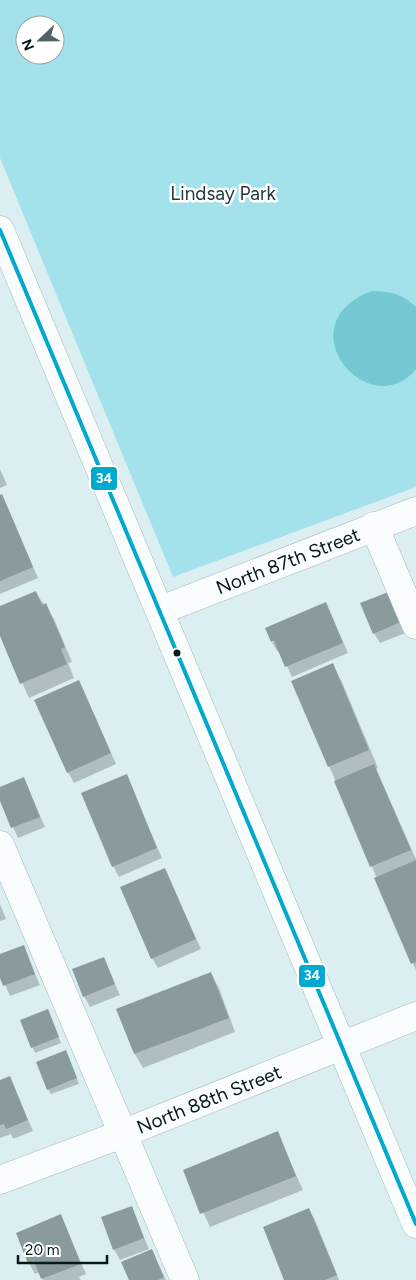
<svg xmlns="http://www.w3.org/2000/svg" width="416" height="1280" viewBox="0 0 416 1280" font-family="Figtree,sans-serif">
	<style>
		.green { fill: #a3e2eb; fill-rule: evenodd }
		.water { fill: #74c8d4 }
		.shadow { fill: #0003 }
		.building { fill: #8a9b9e }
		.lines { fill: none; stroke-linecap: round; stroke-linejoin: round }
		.minor-casing { stroke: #a7b8ba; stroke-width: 29 }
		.minor { stroke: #fafdfd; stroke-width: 28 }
		.bus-1-casing { stroke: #fff; stroke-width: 8 }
		.bus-1 { stroke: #00a9ce; stroke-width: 4 }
		.bus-dot { fill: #06181a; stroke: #fff; stroke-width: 2 }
		.labels { text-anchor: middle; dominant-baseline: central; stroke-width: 5; stroke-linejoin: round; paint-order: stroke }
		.park-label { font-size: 19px; fill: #213a3e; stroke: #fff }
		.street-label { font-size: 19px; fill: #06181a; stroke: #fff }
		.line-badge { stroke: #fff; stroke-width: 2 }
		.badge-label { font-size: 14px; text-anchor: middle; font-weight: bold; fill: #fff }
	</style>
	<rect width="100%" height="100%" fill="#dbeff2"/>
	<path class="green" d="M0 0H416V487L173 577 0 158ZM25 25H55V55H25Z"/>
	<path class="water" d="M372 291C390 291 403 294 416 307V369C369 426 283 324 372 291Z"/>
	<g class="shadow">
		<polygon points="0,469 7,485 0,488"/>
		<polygon points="0,496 7,506 38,578 0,594"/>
		<polygon points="390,592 408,632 380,643 374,633"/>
		<polygon points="36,593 54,619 72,662 68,663 74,678 29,698 0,633 0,608"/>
		<polygon points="331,614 348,653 292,677 280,651 278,652 272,643"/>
		<polygon points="332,665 342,682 378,768 376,769 416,859 416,970 293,681"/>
		<polygon points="84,692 116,764 74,783 68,772"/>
		<polygon points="126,776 162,858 119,877 113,866"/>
		<polygon points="24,779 45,827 18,838 0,798 0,788"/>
		<polygon points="164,869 201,949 158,968 152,958"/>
		<polygon points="0,904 6,919 0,921"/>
		<polygon points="23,946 40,985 10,996 0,974 0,955"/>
		<polygon points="103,958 120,995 90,1007 84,996"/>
		<polygon points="211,974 219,988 235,1032 143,1068 135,1054 118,1009"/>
		<polygon points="48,1011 61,1043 35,1053 22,1021"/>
		<polygon points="66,1051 79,1084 51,1094 48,1089"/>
		<polygon points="9,1078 33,1131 13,1139 11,1134 0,1138 0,1081"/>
		<polygon points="277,1133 303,1190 210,1227 184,1170"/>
		<polygon points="131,1207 149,1249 120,1260 114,1249"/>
		<polygon points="309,1210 315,1220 339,1280 286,1280"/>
		<polygon points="61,1216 86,1274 79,1277 81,1280 43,1280 40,1272 35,1274 29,1263"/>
		<polygon points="151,1251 166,1280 130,1280"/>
	</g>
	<g class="building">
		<polygon points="2,494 33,567 0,581 0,495"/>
		<polygon points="36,591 42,605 46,603 65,647 61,649 67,664 20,684 0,636 0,606"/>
		<polygon points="391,591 403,621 373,634 360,603"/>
		<polygon points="326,602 343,643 285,667 274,641 271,642 265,628"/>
		<polygon points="333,663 369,750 328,767 291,681"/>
		<polygon points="79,680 111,753 67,773 34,700"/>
		<polygon points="374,764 411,850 370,867 334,781"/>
		<polygon points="127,774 157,848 112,867 81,793"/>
		<polygon points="24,777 40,817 11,828 0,801 0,787"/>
		<polygon points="416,860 416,962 411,964 374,878"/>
		<polygon points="165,868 196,939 151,959 120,887"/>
		<polygon points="24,945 35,974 3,986 0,978 0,954"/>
		<polygon points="104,957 115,984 83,997 72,969"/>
		<polygon points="211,972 229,1018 134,1054 116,1009"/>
		<polygon points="48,1009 59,1037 31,1048 20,1020"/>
		<polygon points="66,1050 77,1078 47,1090 36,1062"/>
		<polygon points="10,1076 28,1120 6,1129 4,1124 0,1125 0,1080"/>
		<polygon points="278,1131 296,1176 200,1214 183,1170"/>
		<polygon points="132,1206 144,1238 113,1250 101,1217"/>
		<polygon points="309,1208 337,1275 325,1280 284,1280 263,1227"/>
		<polygon points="61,1214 81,1264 41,1279 34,1261 28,1264 16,1233"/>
		<polygon points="152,1249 164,1277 158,1280 129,1280 121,1262"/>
	</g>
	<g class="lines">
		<defs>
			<g id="minor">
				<polyline points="0,230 416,1224"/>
				<polyline points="374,526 416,625"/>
				<path id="s1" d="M161 610 416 511"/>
				<polyline points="0,845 185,1280"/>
				<path id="s2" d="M0 1180 122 1134 416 1016"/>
			</g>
		</defs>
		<use href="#minor" class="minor-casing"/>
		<use href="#minor" class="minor"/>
		<defs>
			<polyline id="bus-1" points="0,230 416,1224"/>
		</defs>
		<use href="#bus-1" class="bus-1-casing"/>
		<use href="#bus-1" class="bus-1"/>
	</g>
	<circle class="bus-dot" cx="177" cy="653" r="4.5"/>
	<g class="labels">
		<g class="park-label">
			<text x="223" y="193">Lindsay Park</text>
		</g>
		<g class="street-label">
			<text stroke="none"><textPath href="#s1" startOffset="136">North 87th Street</textPath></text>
			<text stroke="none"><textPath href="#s2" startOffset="224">North 88th Street</textPath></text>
		</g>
	</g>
	<g class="line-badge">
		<rect x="90" y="466" width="28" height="25" rx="5" fill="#00a9ce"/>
		<rect x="298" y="964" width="28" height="24" rx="5" fill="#00a9ce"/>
	</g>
	<g class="badge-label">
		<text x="104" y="483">34</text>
		<text x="312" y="980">34</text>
	</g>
	<g transform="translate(40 40) rotate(248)"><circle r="24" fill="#ffffff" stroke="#9ba3a3"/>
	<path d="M0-4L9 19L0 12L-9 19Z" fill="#516366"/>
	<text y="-8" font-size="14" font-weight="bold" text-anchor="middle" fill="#06181a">N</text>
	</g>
	<path d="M18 1255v8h89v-8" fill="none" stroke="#06181a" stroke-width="2.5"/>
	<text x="25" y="1255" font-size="15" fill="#06181a" stroke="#ffffff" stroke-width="4" paint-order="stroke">20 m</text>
</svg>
